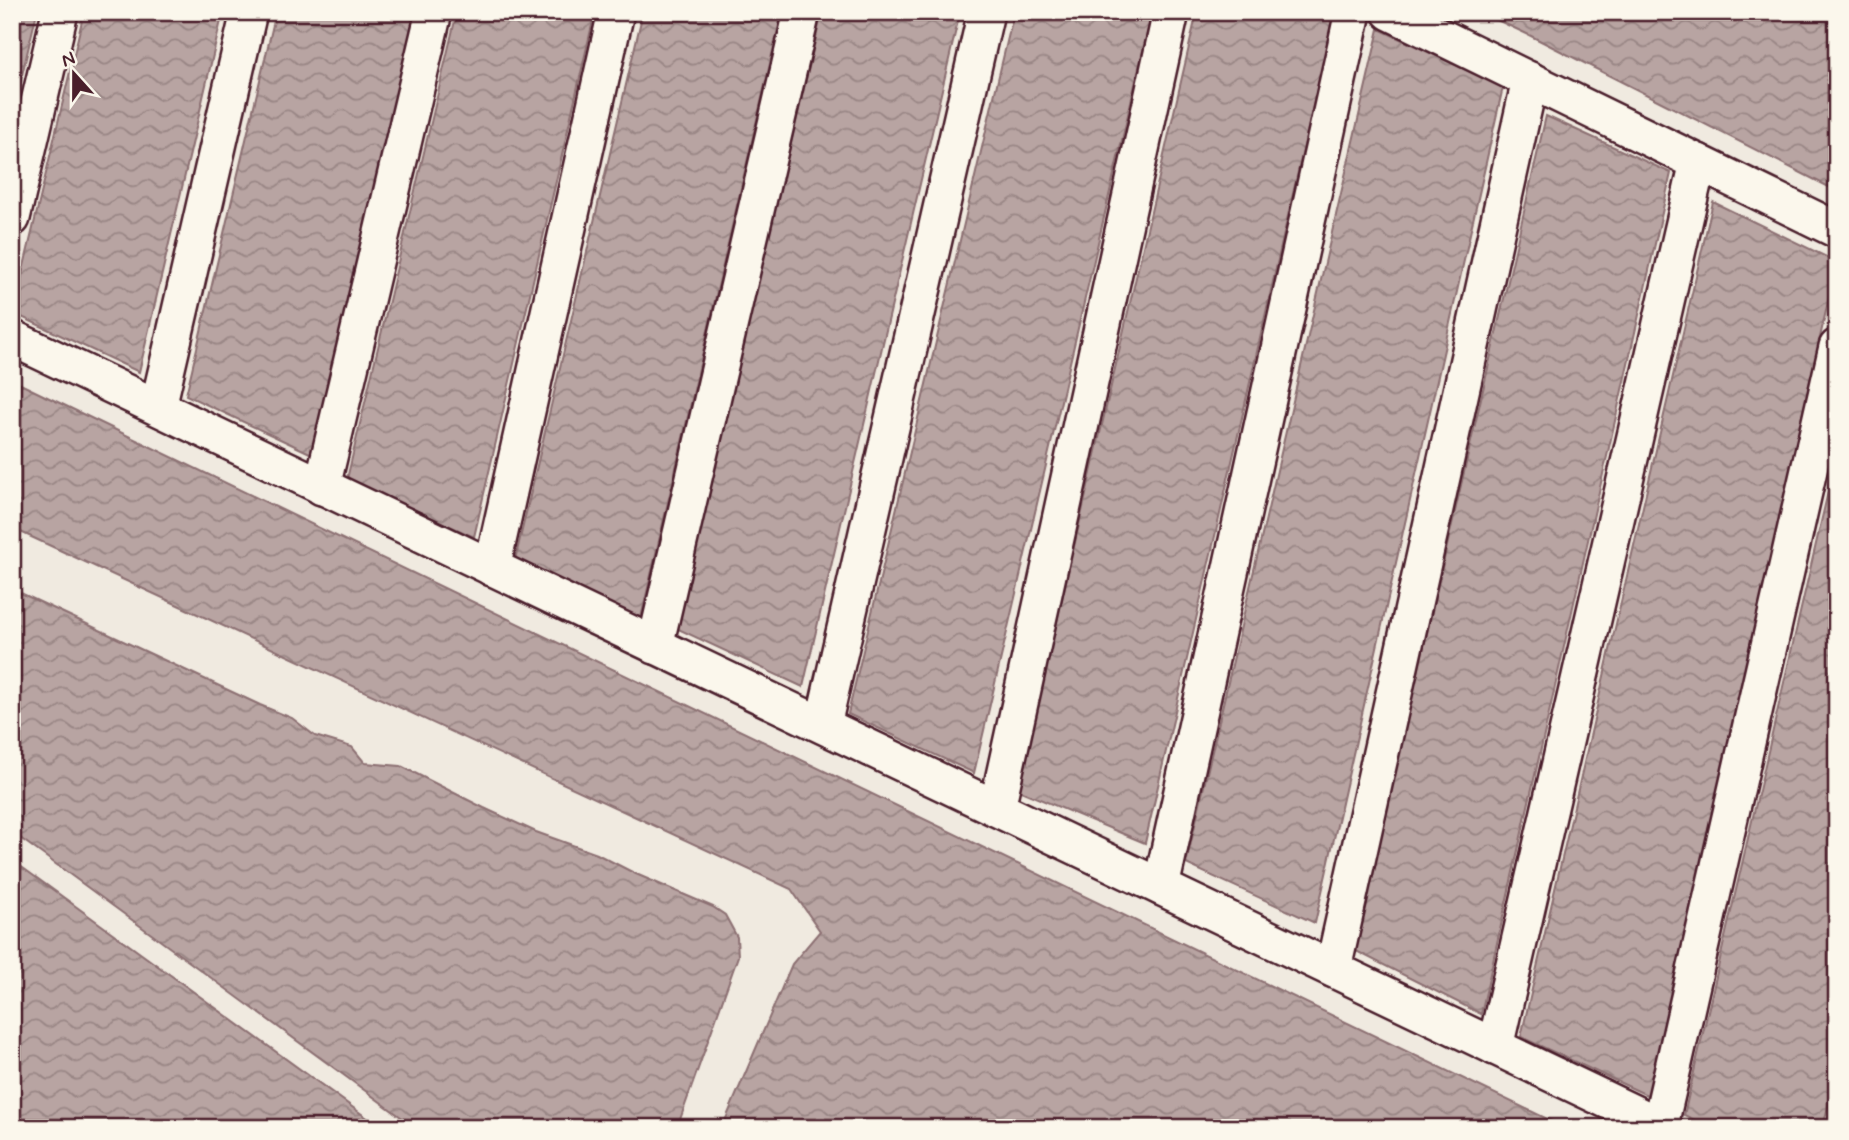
<svg xmlns="http://www.w3.org/2000/svg" width="1849" height="1140" viewBox="0 0 1849 1140" font-family="Mynerve,sans-serif">
	<style>
		.water { fill: url(#water-waves); stroke: #8c6f72; stroke-width: 2 }
		.lines { fill: none; stroke-linecap: round; stroke-linejoin: round }
		.minor-casing { stroke: #4a1f2b; stroke-width: 40 }
		.minor { stroke: #fbf7ec; stroke-width: 35 }
	</style>
	<defs>
		<pattern id="water-waves" width="16" height="10" patternUnits="userSpaceOnUse" patternTransform="scale(1.75)"><rect width="16" height="10" fill="#b8a4a2"/><path d="M0 5q4-4 8 0t8 0" fill="none" stroke="#988584"/></pattern>
	</defs>
	<rect width="100%" height="100%" fill="#f0eae0"/>
	<filter id="ink" filterUnits="userSpaceOnUse"><feTurbulence type="fractalNoise" baseFrequency=".0143" numOctaves="2"/><feDisplacementMap in="SourceGraphic" scale="14" xChannelSelector="R" yChannelSelector="G"/><feConvolveMatrix kernelMatrix="1 2 1 2 8 2 1 2 1" color-interpolation-filters="sRGB"/></filter>
	<g filter="url(#ink)">
		<g class="water">
			<polygon points="12,12 37,12 12,117"/>
			<polygon points="84,12 223,12 139,372 13,313"/>
			<polygon points="276,12 415,12 312,454 186,395"/>
			<polygon points="457,12 595,12 474,537 347,479"/>
			<polygon points="643,12 782,12 641,618 515,560"/>
			<polygon points="822,12 960,12 803,687 676,628"/>
			<polygon points="1014,12 1152,12 974,773 848,714"/>
			<polygon points="1197,12 1334,14 1145,843 1018,790"/>
			<polygon points="1480,12 1837,12 1837,191 1529,35"/>
			<polygon points="1379,29 1503,87 1315,923 1186,864"/>
			<polygon points="1546,116 1671,173 1481,1014 1354,950"/>
			<polygon points="1713,202 1837,262 1649,1096 1521,1037"/>
			<polygon points="12,380 1566,1128 722,1128 792,964 820,931 791,889 12,528"/>
			<polygon points="1837,453 1837,1068 1823,1128 1711,1128 1684,1115"/>
			<polygon points="12,589 260,705 292,718 315,736 352,747 365,763 401,766 484,808 536,832 597,854 636,874 713,907 725,915 737,937 738,956 677,1128 416,1128 12,832"/>
			<polygon points="12,860 381,1128 12,1128"/>
		</g>
		<g class="lines">
			<defs>
				<g id="minor">
					<polyline points="1390,12 1837,230"/>
					<polyline points="12,218 60,12"/>
					<polyline points="12,338 1665,1128"/>
					<polyline points="158,407 249,12"/>
					<polyline points="322,487 434,12"/>
					<polyline points="492,568 616,12"/>
					<polyline points="655,646 802,12"/>
					<polyline points="823,725 986,12"/>
					<polyline points="997,808 1171,12"/>
					<polyline points="1161,887 1353,12"/>
					<polyline points="1333,969 1530,80"/>
					<polyline points="1495,1047 1698,162"/>
					<polyline points="1660,1125 1837,347"/>
				</g>
			</defs>
			<use href="#minor" class="minor-casing"/>
			<use href="#minor" class="minor"/>
		</g>
	</g>
	<rect width="1849" height="1140" fill="none" stroke="#fbf7ec" stroke-width="42"/>
	<rect x="21" y="21" width="1807" height="1098" fill="none" stroke="#4a1f2b" stroke-width="2.5" filter="url(#ink)"/>
	<g transform="translate(74 74) rotate(339)" stroke="#fbf7ec" stroke-width="5" paint-order="stroke">
	<path d="M0-5L12 26L0 18L-12 26Z" fill="#4a1f2b"/>
	<text y="-10" font-size="19" font-weight="bold" text-anchor="middle" fill="#4a1f2b">N</text>
	</g>
</svg>
